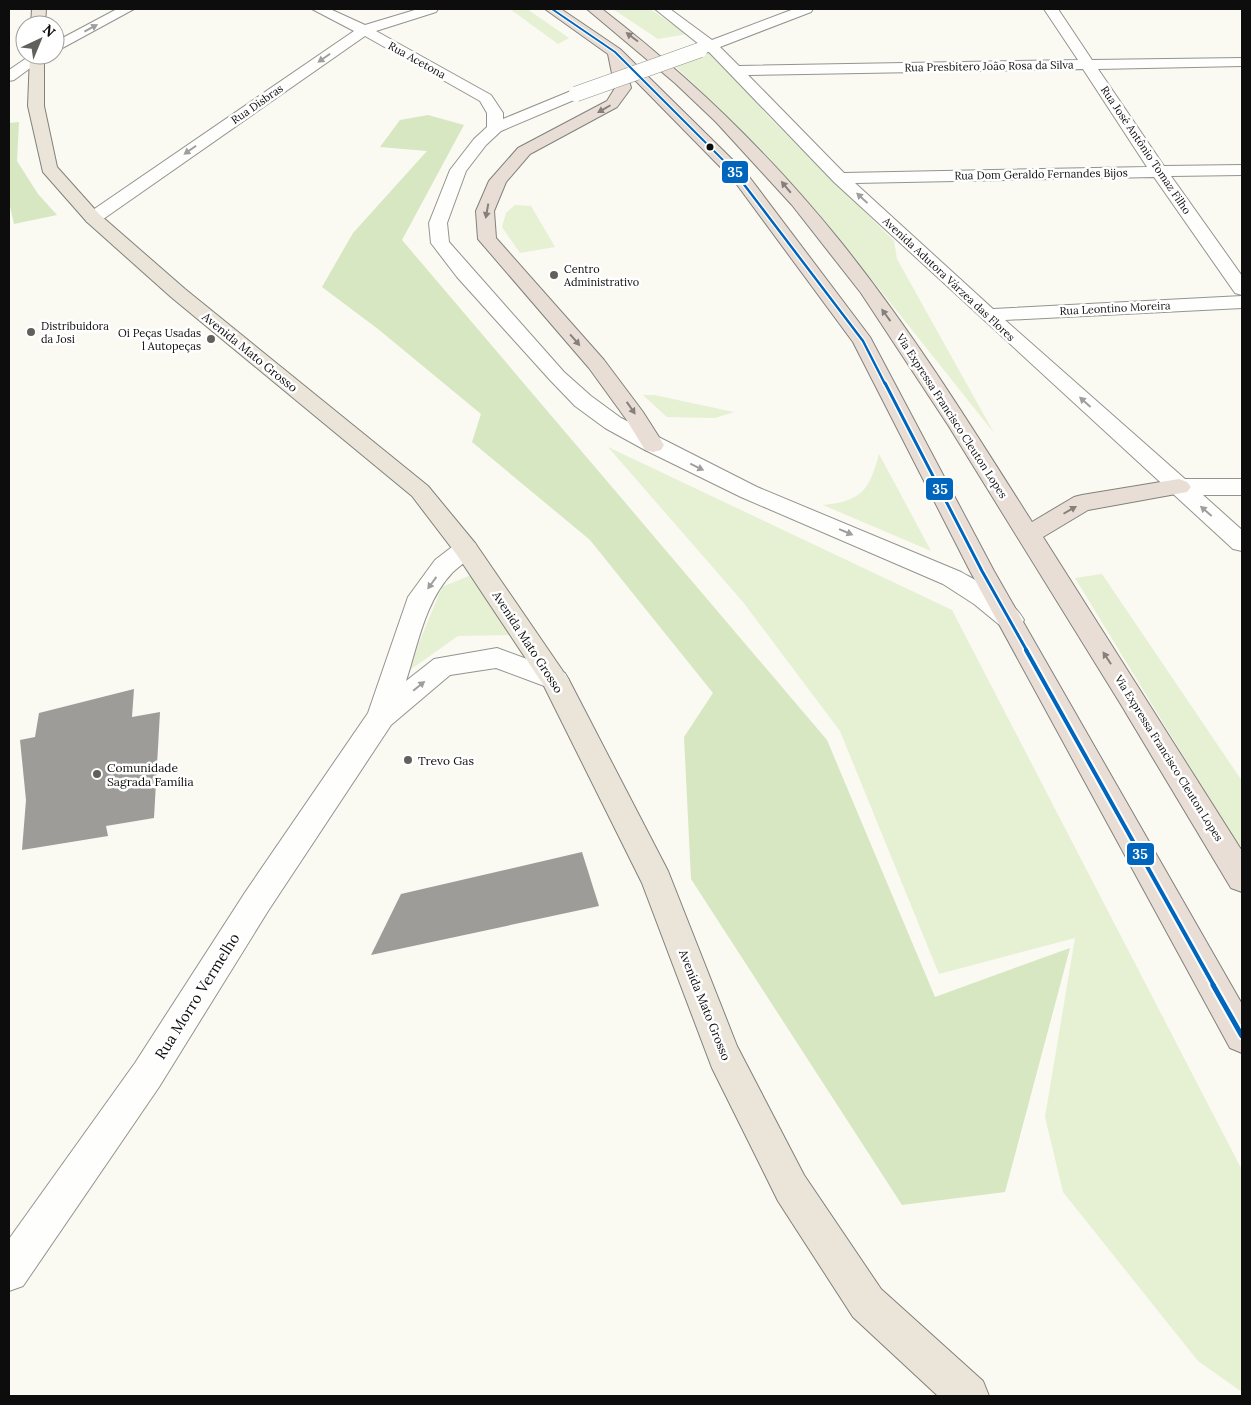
<svg xmlns="http://www.w3.org/2000/svg" width="1251" height="1405" viewBox="0 0 1251 1405" font-family="Lora,serif">
	<style>
		.green { fill: #e6f0d3 }
		.forest { fill: #d7e7c1 }
		.building { fill: #9e9c98 }
		.lines { fill: none; stroke-linecap: round; stroke-linejoin: round }
		.minor-casing { stroke: #949390; stroke-width: 2 }
		.major-casing { stroke: #81817d; stroke-width: 2 }
		.highway-casing { stroke: #81817d; stroke-width: 2 }
		.minor { fill: #fefefd; fill-rule: evenodd }
		.major { fill: #ebe5d9; fill-rule: evenodd }
		.highway { fill: #e9ded6; fill-rule: evenodd }
		.minor-bridge-casing { stroke: #949390; stroke-width: 16; stroke-linecap: butt }
		.minor-bridge { stroke: #fefefd; stroke-width: 15 }
		.bus-1-far4-casing { stroke: #fff; stroke-width: 4 }
		.bus-1-far3-casing { stroke: #fff; stroke-width: 5 }
		.bus-1-far2-casing { stroke: #fff; stroke-width: 6 }
		.bus-1-far1-casing { stroke: #fff; stroke-width: 8 }
		.bus-1-casing { stroke: #fff; stroke-width: 9 }
		.bus-1-far4 { stroke: #0065bd; stroke-width: 2 }
		.bus-1-far3 { stroke: #0065bd; stroke-width: 2.5 }
		.bus-1-far2 { stroke: #0065bd; stroke-width: 3 }
		.bus-1-far1 { stroke: #0065bd; stroke-width: 4 }
		.bus-1 { stroke: #0065bd; stroke-width: 5 }
		.oneway { fill: #9e9e9d }
		.oneway2 { fill: #86807c }
		.bus-dot { fill: #0d0d0d; stroke: #fff; stroke-width: 2 }
		.poi-dot { fill: #60605d; stroke: #fff; stroke-width: 2 }
		.labels { text-anchor: middle; dominant-baseline: central; stroke-width: 5; stroke-linejoin: round; paint-order: stroke }
		.far-street-label { font-size: 11px; fill: #0d0d0d; stroke: #fff }
		.far-poi-label { font-size: 11px; fill: #0d0d0d; stroke: #fff; text-anchor: start }
		.street-label { font-size: 12px; fill: #0d0d0d; stroke: #fff }
		.poi-label { font-size: 12px; fill: #0d0d0d; stroke: #fff; text-anchor: start }
		.near-street-label { font-size: 15px; fill: #0d0d0d; stroke: #fff }
		.line-badge { stroke: #fff; stroke-width: 2 }
		.badge-label { font-size: 14px; text-anchor: middle; font-weight: bold; fill: #fff }
	</style>
	<rect width="100%" height="100%" fill="#faf9f2"/>
	<g class="green">
		<polygon points="510,9 527,9 569,38 558,44"/>
		<polygon points="613,9 650,9 687,34 658,39"/>
		<polygon points="711,51 770,118 894,241 897,259 994,433 877,286 762,150 675,66"/>
		<polygon points="515,205 531,206 555,247 520,253 502,227 506,213"/>
		<polygon points="643,395 654,395 734,412 715,418 667,417"/>
		<polygon points="608,447 952,610 1242,1170 1242,1392 1198,1361 1063,1192 1045,1117 1075,938 939,974 840,731 743,602"/>
		<path d="M879 454 931 551 823 505C862 501 869 491 879 454Z"/>
		<polygon points="1102,574 1242,781 1242,852 1075,578"/>
		<polygon points="471,575 517,635 458,636 407,672 442,587"/>
	</g>
	<g class="forest">
		<polygon points="428,115 464,125 402,240 827,740 935,997 1070,948 1005,1192 902,1205 691,879 684,737 713,693 590,540 472,442 481,414 378,329 322,287 353,233 427,151 380,147 400,120"/>
		<polygon points="19,122 17,161 38,194 57,215 14,224 9,202 9,123"/>
	</g>
	<g class="building">
		<polygon points="134,689 132,717 160,712 154,818 106,826 108,836 22,850 26,800 20,740 35,737 39,713"/>
		<polygon points="582,852 599,906 371,955 401,894"/>
	</g>
	<g class="lines">
		<defs>
			<g id="minor">
				<polygon points="117,9 134,9 55,52 55,42"/>
				<path d="M312 9H330L365 25 418 9H438L436 12 376 31 491 95 503 113V119L571 91H581L584 94 581 97 501 131 486 145 466 171 447 223 449 242 564 372 591 396 621 418 757 487 961 572C982 584 1012 598 1024 620L1020 627 1011 630 1002 627 974 604 943 584 741 497 645 450 605 428 575 406 550 380 457 277 431 243 429 223 450 170 474 139 487 127V113L480 101 365 36 99 222H87L84 218 87 214 354 31Z"/>
				<path d="M655 9H670L712 40 794 9H813L811 12 720 47 739 66 1078 60 1044 9H1058L1092 60 1242 58V66L1098 69 1164 166 1242 165V175L1171 176 1242 276V295L1235 293 1154 177 855 183 993 309 1242 296V308L1005 320 1185 479H1242V495H1203L1242 530V551L1233 549 834 182 709 52 700 54 695 53 693 50 700 45ZM1083 69 1147 167 844 173 748 75Z"/>
				<polygon points="31,55 48,55 14,80 9,81 9,70"/>
				<path d="M466 540 475 543 478 549C472 559 461 564 453 572 425 601 418 644 406 681L434 659 497 648 565 673 569 680 565 687 555 690 496 668 450 675 391 725 268 911 159 1087 23 1286 9 1291V1239L135 1063 246 891 368 713 408 597 435 560 457 543Z"/>
			</g>
			<g id="major">
				<polygon points="32,9 46,9 45,25 31,25"/>
				<polygon points="30,55 44,55 44,106 57,167 99,214 185,289 428,486 475,543 569,680 668,871 737,1046 804,1175 881,1289 983,1381 989,1396 938,1396 853,1317 778,1201 712,1068 642,883 544,686 457,555 412,496 171,297 87,222 43,172 28,106"/>
			</g>
			<g id="highway">
				<polygon points="545,9 561,9 620,49 747,174 870,337 994,571 1242,1004 1242,1053 1230,1048 970,571 853,342 735,182 627,72 631,88 617,107 530,154 506,182 494,211 496,238 604,360 643,412 664,445 661,450 653,452 645,450 626,419 589,368 478,239 476,211 489,181 518,148 607,101 615,88 608,54"/>
				<path d="M587 9H602C690 77 770 154 840 241 911 329 971 426 1032 522L1074 497 1082 495 1179 479 1187 482 1191 487 1187 492 1088 510 1043 537 1242 851V892L1231 888 1120 703 948 425 861 293 792 205 716 122 675 83Z"/>
			</g>
		</defs>
		<use href="#minor" class="minor-casing"/>
		<use href="#major" class="major-casing"/>
		<use href="#highway" class="highway-casing"/>
		<use href="#minor" class="minor"/>
		<use href="#major" class="major"/>
		<use href="#highway" class="highway"/>
		<defs>
			<polyline id="minor-bridge" points="576,94 700,50"/>
		</defs>
		<use href="#minor-bridge" class="minor-bridge-casing"/>
		<use href="#minor-bridge" class="minor-bridge"/>
		<defs>
			<polyline id="bus-1-far4" points="552,9 615,52 734,171"/>
			<polyline id="bus-1-far3" points="733,170 863,341 885,384"/>
			<polyline id="bus-1-far2" points="885,383 982,571 1027,651"/>
			<polyline id="bus-1-far1" points="1026,650 1214,986"/>
			<polyline id="bus-1" points="1213,985 1242,1036"/>
		</defs>
		<use href="#bus-1-far4" class="bus-1-far4-casing"/>
		<use href="#bus-1-far3" class="bus-1-far3-casing"/>
		<use href="#bus-1-far2" class="bus-1-far2-casing"/>
		<use href="#bus-1-far1" class="bus-1-far1-casing"/>
		<use href="#bus-1" class="bus-1-casing"/>
		<use href="#bus-1-far4" class="bus-1-far4"/>
		<use href="#bus-1-far3" class="bus-1-far3"/>
		<use href="#bus-1-far2" class="bus-1-far2"/>
		<use href="#bus-1-far1" class="bus-1-far1"/>
		<use href="#bus-1" class="bus-1"/>
	</g>
	<defs><path id="oneway-solid" d="M-6-.8H1V-3.2L6.5 0L1 3.2V.8H-6Z" transform="scale(1.25)"/></defs>
	<g class="oneway">
		<use href="#oneway-solid" transform="translate(91 28) rotate(-28)"/>
		<use href="#oneway-solid" transform="translate(324 58) rotate(145)"/>
		<use href="#oneway-solid" transform="translate(190 150) rotate(145)"/>
		<use href="#oneway-solid" transform="translate(862 198) rotate(-137)"/>
		<use href="#oneway-solid" transform="translate(1085 402) rotate(-138)"/>
		<use href="#oneway-solid" transform="translate(697 467) rotate(26)"/>
		<use href="#oneway-solid" transform="translate(1206 511) rotate(-139)"/>
		<use href="#oneway-solid" transform="translate(846 532) rotate(23)"/>
		<use href="#oneway-solid" transform="translate(432 583) rotate(126)"/>
		<use href="#oneway-solid" transform="translate(419 686) rotate(-39)"/>
	</g>
	<g class="oneway2">
		<use href="#oneway-solid" transform="translate(632 37) rotate(-143)"/>
		<use href="#oneway-solid" transform="translate(604 109) rotate(150)"/>
		<use href="#oneway-solid" transform="translate(786 187) rotate(-130)"/>
		<use href="#oneway-solid" transform="translate(487 211) rotate(100)"/>
		<use href="#oneway-solid" transform="translate(886 315) rotate(-126)"/>
		<use href="#oneway-solid" transform="translate(575 340) rotate(49)"/>
		<use href="#oneway-solid" transform="translate(631 408) rotate(55)"/>
		<use href="#oneway-solid" transform="translate(1070 510) rotate(-30)"/>
		<use href="#oneway-solid" transform="translate(1107 658) rotate(-123)"/>
	</g>
	<circle class="bus-dot" cx="710" cy="147" r="4.5"/>
	<g class="poi-dot">
		<circle cx="554" cy="275" r="5"/>
		<circle cx="31" cy="332" r="5"/>
		<circle cx="211" cy="339" r="5"/>
		<circle cx="408" cy="760" r="5"/>
		<circle cx="97" cy="774" r="5"/>
	</g>
	<g class="labels">
		<g class="far-street-label">
			<text transform="translate(417 60) rotate(29)">Rua Acetona</text>
			<text transform="translate(989 66) rotate(-1)">Rua Presbítero João Rosa da Silva</text>
			<text transform="translate(257 104) rotate(-35)">Rua Disbras</text>
			<text transform="translate(1146 150) rotate(56)">Rua José Antônio Tomaz Filho</text>
			<text transform="translate(1041 174) rotate(-1)">Rua Dom Geraldo Fernandes Bijos</text>
			<text transform="translate(949 279) rotate(43)">Avenida Adutora Várzea das Flores</text>
			<text transform="translate(1115 308) rotate(-3)">Rua Leontino Moreira</text>
			<text transform="translate(952 416) rotate(57)">Via Expressa Francisco Cleuton Lopes</text>
			<text transform="translate(1169 758) rotate(58)">Via Expressa Francisco Cleuton Lopes</text>
		</g>
		<g class="far-poi-label">
			<text x="564" y="269">Centro<tspan x="564" dy="13">Administrativo</tspan></text>
			<text x="41" y="326">Distribuidora<tspan x="41" dy="13">da Josi</tspan></text>
			<text x="201" y="333" text-anchor="end">Oi Peças Usadas<tspan x="201" dy="13">l Autopeças</tspan></text>
		</g>
		<g class="street-label">
			<text transform="translate(250 352) rotate(39)">Avenida Mato Grosso</text>
			<text transform="translate(528 642) rotate(57)">Avenida Mato Grosso</text>
			<text transform="translate(705 1005) rotate(68)">Avenida Mato Grosso</text>
		</g>
		<g class="poi-label">
			<text x="418" y="760">Trevo Gas</text>
			<text x="107" y="767">Comunidade<tspan x="107" dy="14">Sagrada Família</tspan></text>
		</g>
		<g class="near-street-label">
			<text transform="translate(197 996) rotate(-58)">Rua Morro Vermelho</text>
		</g>
	</g>
	<g class="line-badge">
		<rect x="721" y="160" width="28" height="24" rx="5" fill="#0065bd"/>
		<rect x="925" y="477" width="29" height="24" rx="5" fill="#0065bd"/>
		<rect x="1126" y="842" width="29" height="24" rx="5" fill="#0065bd"/>
	</g>
	<g class="badge-label">
		<text x="735" y="177">35</text>
		<text x="940" y="494">35</text>
		<text x="1140" y="859">35</text>
	</g>
	<rect width="1251" height="1405" fill="none" stroke="#0d0d0d" stroke-width="20"/>
	<g transform="translate(40 40) rotate(44)"><circle r="24" fill="#ffffff" stroke="#9e9e9e"/>
	<path d="M0-4L9 19L0 12L-9 19Z" fill="#60605d"/>
	<text y="-8" font-size="14" font-weight="bold" text-anchor="middle" fill="#0d0d0d">N</text>
	</g>
</svg>
